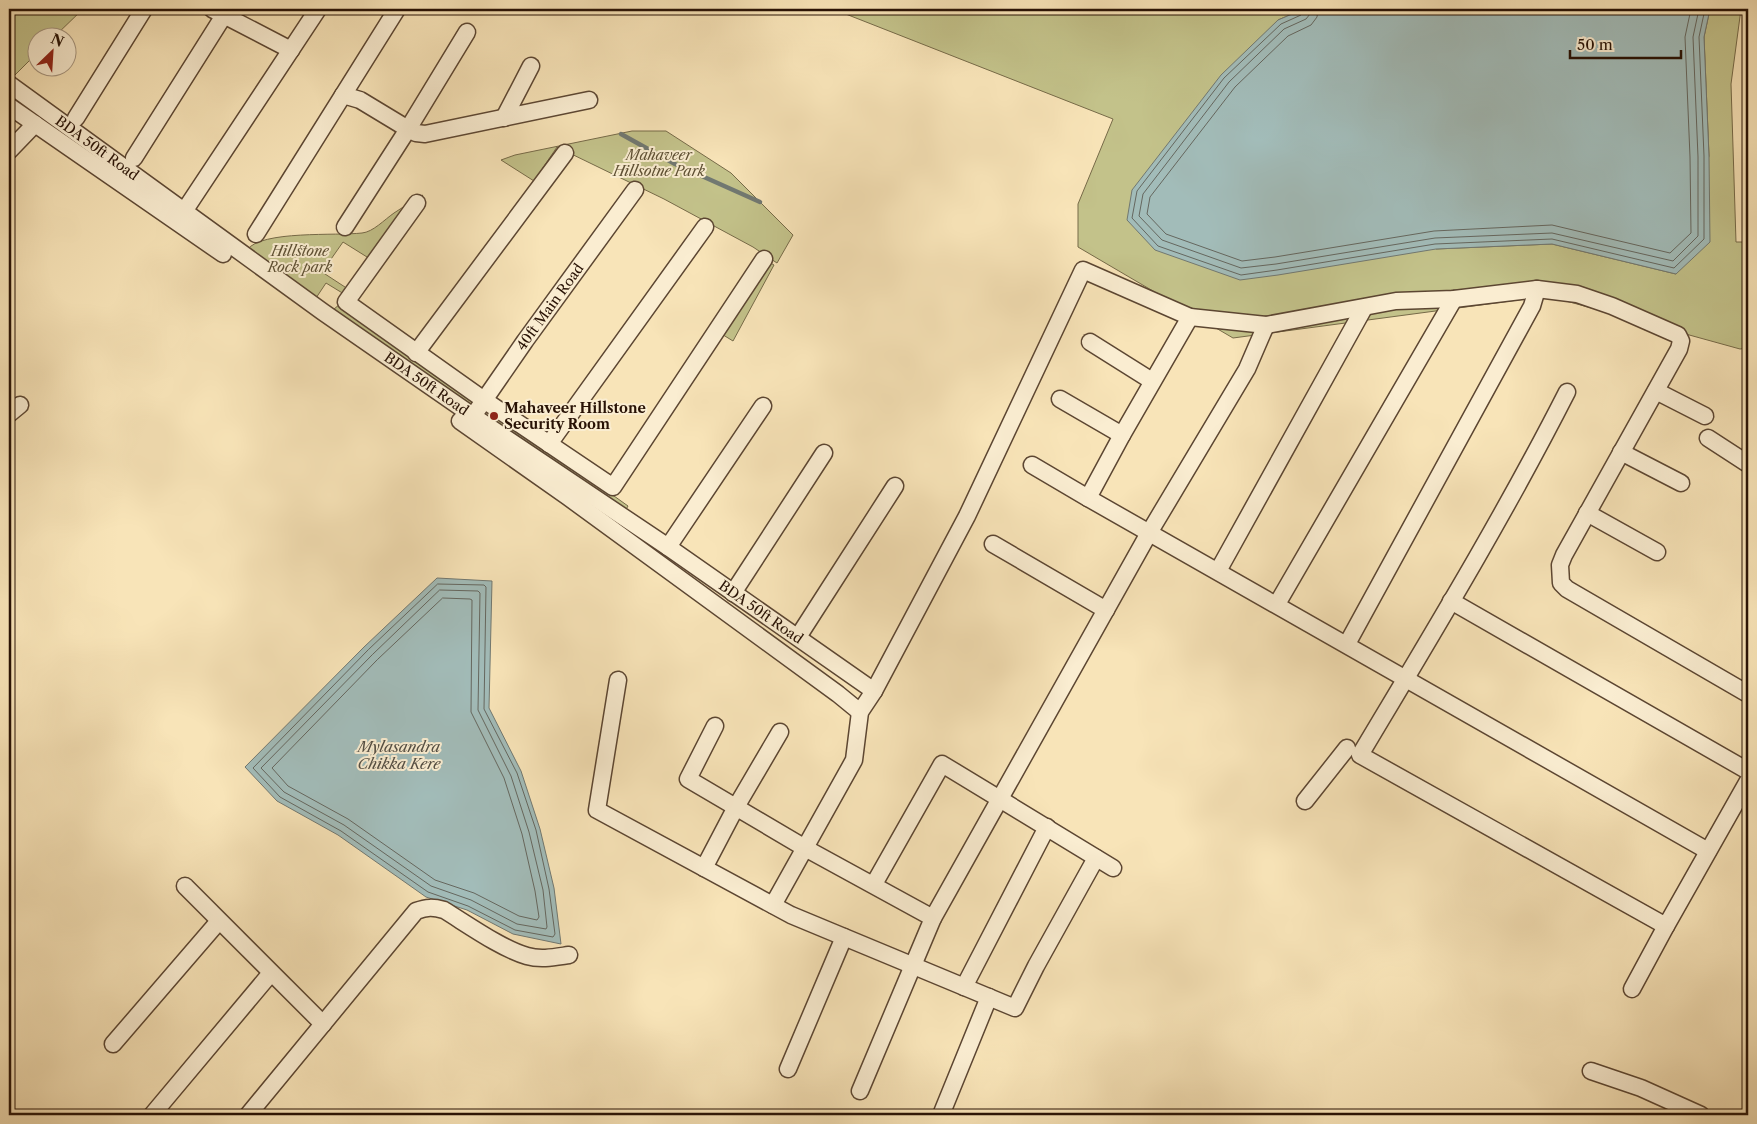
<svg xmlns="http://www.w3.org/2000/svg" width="1757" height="1124" viewBox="0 0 1757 1124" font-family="'Libre Caslon Text',serif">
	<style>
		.green { fill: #c3c28a; stroke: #766a48 }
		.water { fill: #a2bcb9; stroke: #717871 }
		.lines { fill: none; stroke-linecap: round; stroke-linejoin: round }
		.shore { stroke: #65675f; stroke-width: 1 }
		.stream { stroke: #717871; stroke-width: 4.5 }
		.street-casing { stroke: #5c4632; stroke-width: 19 }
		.street { stroke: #faedd1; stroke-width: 16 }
		.poi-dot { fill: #8f2418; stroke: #faedd1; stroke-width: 2 }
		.labels { text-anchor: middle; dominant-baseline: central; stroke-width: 4; stroke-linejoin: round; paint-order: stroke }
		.street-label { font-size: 14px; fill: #281205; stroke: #faedd1 }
		.park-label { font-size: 14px; font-style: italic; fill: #5e5034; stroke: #faedd1 }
		.poi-label { font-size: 14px; font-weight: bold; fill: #281205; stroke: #faedd1; text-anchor: start }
		.water-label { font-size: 15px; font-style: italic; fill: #534e44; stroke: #faedd1 }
	</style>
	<rect width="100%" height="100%" fill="#f8e4b8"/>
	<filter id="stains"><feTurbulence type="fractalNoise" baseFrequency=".004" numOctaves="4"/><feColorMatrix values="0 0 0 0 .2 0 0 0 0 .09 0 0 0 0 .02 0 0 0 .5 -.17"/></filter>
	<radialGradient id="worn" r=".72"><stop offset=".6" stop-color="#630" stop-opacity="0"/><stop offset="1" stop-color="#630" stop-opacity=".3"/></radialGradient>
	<g class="green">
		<polygon points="9,9 83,9 54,37 38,38 37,53 14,76 9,72"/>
		<polygon points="833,9 1304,9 1278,20 1436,249 1552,244 1676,274 1709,156 1704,37 1710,9 1741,9 1731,84 1736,242 1748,242 1748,348 1740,349 1548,296 1233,338 1078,247 1078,204 1113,119"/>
		<polygon points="632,131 666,131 731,173 793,235 777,263 753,247 664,199 557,147 534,181 501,160 515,155"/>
		<path d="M423 195 374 260 367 257 343 242 322 272 348 289 344 294 326 283 316 298 247 250C261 230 337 236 362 233 373 232 384 220 394 213 403 207 413 201 423 195Z"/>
		<polygon points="764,259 774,265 733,341 720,333"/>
		<polygon points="341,303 484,400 473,416 333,310"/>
		<polygon points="501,415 628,506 624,513 495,424"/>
	</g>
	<g class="water">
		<polygon points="1304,9 1710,9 1704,37 1709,156 1710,242 1676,274 1552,244 1436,249 1278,275 1240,280 1155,250 1127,220 1132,190 1221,75 1278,20"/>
		<polygon points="437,578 492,581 489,708 521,771 540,829 554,888 561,944 513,934 467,910 426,897 338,835 277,801 245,767 364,647"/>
	</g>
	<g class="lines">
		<g class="shore">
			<polyline points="1304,9 1301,15 1281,24 1224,78 1137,191 1132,218 1158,246 1241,275 1277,270 1435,244 1552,239 1674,268 1704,239 1704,156 1699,37 1705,9"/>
			<polyline points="1310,9 1310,14 1306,19 1284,29 1229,82 1143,194 1139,216 1162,240 1241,268 1276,264 1435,238 1552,233 1673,261 1698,236 1698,157 1693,37 1699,9"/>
			<polyline points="1318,9 1317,17 1311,25 1288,36 1235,87 1150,197 1147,214 1166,234 1242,261 1275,257 1434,231 1552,225 1670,253 1691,233 1690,157 1685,37 1691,9"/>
			<polygon points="438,584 484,585 486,587 484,709 517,773 536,830 549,889 555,934 553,937 515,930 468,906 428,892 341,831 280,797 253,768 368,650"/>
			<polygon points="440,590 478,591 480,593 478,710 511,776 529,832 543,890 547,927 546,929 517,924 471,900 431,886 344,825 284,792 261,768 372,655"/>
			<polygon points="443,598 470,599 472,600 471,712 504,778 522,834 535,891 539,917 537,920 519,916 474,893 435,880 348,819 288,786 272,768 377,660"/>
		</g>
		<polyline class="stream" points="621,134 675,164 760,202"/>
		<defs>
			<g id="street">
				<polyline points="212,9 291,50"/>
				<path id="s1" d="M9 84 323 312 473 416 668 547 874 691"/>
				<polyline points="343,95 360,100 408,129 416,133 425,134 589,100"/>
				<polyline points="9,106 223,254"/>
				<polyline points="76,118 144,9"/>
				<polyline points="504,118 531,66"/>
				<polyline points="9,151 35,124"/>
				<polyline points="134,158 228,9"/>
				<polyline points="417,203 346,302 484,400 613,487 764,259"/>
				<polyline points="179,219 318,9"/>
				<polyline points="345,227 408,129 467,32"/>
				<polyline points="256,234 397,9"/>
				<polyline points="1190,317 1122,435 1088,498 1708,851"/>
				<polyline points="1090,342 1152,381"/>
				<polyline points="416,353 565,153"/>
				<polyline points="1656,391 1705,416"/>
				<path d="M1567 392C1504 516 1431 636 1360 755L1666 926 1748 781"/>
				<polyline points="1060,399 1122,435"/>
				<path id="s2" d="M478 409 525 341 635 190"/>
				<polyline points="9,414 20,405"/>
				<polyline points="460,421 568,497 838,694 860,712"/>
				<polyline points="1708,438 1748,464"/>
				<polyline points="549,444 705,227"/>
				<polyline points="1621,452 1681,483"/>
				<polyline points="1032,465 1088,498"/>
				<polyline points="1587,513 1657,552"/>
				<polyline points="993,544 1106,610"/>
				<polyline points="668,547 763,406"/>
				<polyline points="1218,571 1364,308"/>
				<polyline points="733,593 824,453"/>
				<polyline points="1451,601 1748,771"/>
				<polyline points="1277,604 1454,299"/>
				<polyline points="798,637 895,486"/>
				<polyline points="1347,644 1532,306 1537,289"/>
				<polyline points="618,680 597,810 791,915 1015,1008 1036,966 1096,858"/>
				<polyline points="715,726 688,779 805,848 933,918 1149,533 1247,369 1266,325"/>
				<polyline points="1305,801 1347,748"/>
				<polyline points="704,868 736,807 780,732"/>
				<polyline points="874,884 942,764 1113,868"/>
				<polyline points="185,886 323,1024"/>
				<polyline points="773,905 854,760 860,712 874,691 967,516 1083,270 1190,317 1266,325 1396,301 1454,299 1537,289 1577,294 1612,306 1678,335 1681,341 1679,349 1564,555 1560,565 1561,583 1567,589 1748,694"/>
				<polyline points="964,987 1047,827"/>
				<polyline points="1632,989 1666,926"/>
				<polyline points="113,1044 219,921"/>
				<polyline points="788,1069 844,937"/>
				<polyline points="1591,1071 1641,1088 1701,1115"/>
				<polyline points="860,1091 933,918"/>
				<polyline points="152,1115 271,973"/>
				<path d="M248 1115 416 911C427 907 433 907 444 910 467 924 502 949 527 956 541 960 555 957 569 955"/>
				<polyline points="941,1115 989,997"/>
			</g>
		</defs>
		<use href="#street" class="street-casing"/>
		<use href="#street" class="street"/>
	</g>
	<circle class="poi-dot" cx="494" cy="416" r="5"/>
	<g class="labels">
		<g class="street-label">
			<text stroke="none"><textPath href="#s1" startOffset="109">BDA 50ft Road</textPath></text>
			<text stroke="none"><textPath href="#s2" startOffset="125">40ft Main Road</textPath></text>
			<text stroke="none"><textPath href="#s1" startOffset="514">BDA 50ft Road</textPath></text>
			<text stroke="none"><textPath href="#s1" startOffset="919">BDA 50ft Road</textPath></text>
		</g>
		<g class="park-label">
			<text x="659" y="155">Mahaveer<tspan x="659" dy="16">Hillsotne Park</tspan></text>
			<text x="300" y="251">Hillstone<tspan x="300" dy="16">Rock park</tspan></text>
		</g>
		<g class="poi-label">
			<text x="504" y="408">Mahaveer Hillstone<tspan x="504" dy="16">Security Room</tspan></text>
		</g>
		<g class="water-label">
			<text x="399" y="746">Mylasandra<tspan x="399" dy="17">Chikka Kere</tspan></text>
		</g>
	</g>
	<rect width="1757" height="1124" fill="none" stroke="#f8e4b8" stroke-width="30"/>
	<rect x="10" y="10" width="1737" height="1104" fill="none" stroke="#281205" stroke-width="2.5"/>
	<rect x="15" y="15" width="1727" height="1094" fill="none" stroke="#281205"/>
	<g transform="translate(52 52) rotate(25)"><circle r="24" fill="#faedd1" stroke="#a6957f"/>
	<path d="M0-4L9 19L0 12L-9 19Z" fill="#8f2418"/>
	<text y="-8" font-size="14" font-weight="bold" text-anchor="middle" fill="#281205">N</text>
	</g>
	<path d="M1570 50v8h111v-8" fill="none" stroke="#281205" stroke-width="2.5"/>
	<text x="1577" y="50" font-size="15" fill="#281205" stroke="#faedd1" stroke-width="4" paint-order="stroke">50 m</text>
	<rect width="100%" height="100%" filter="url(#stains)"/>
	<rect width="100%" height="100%" fill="url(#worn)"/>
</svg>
